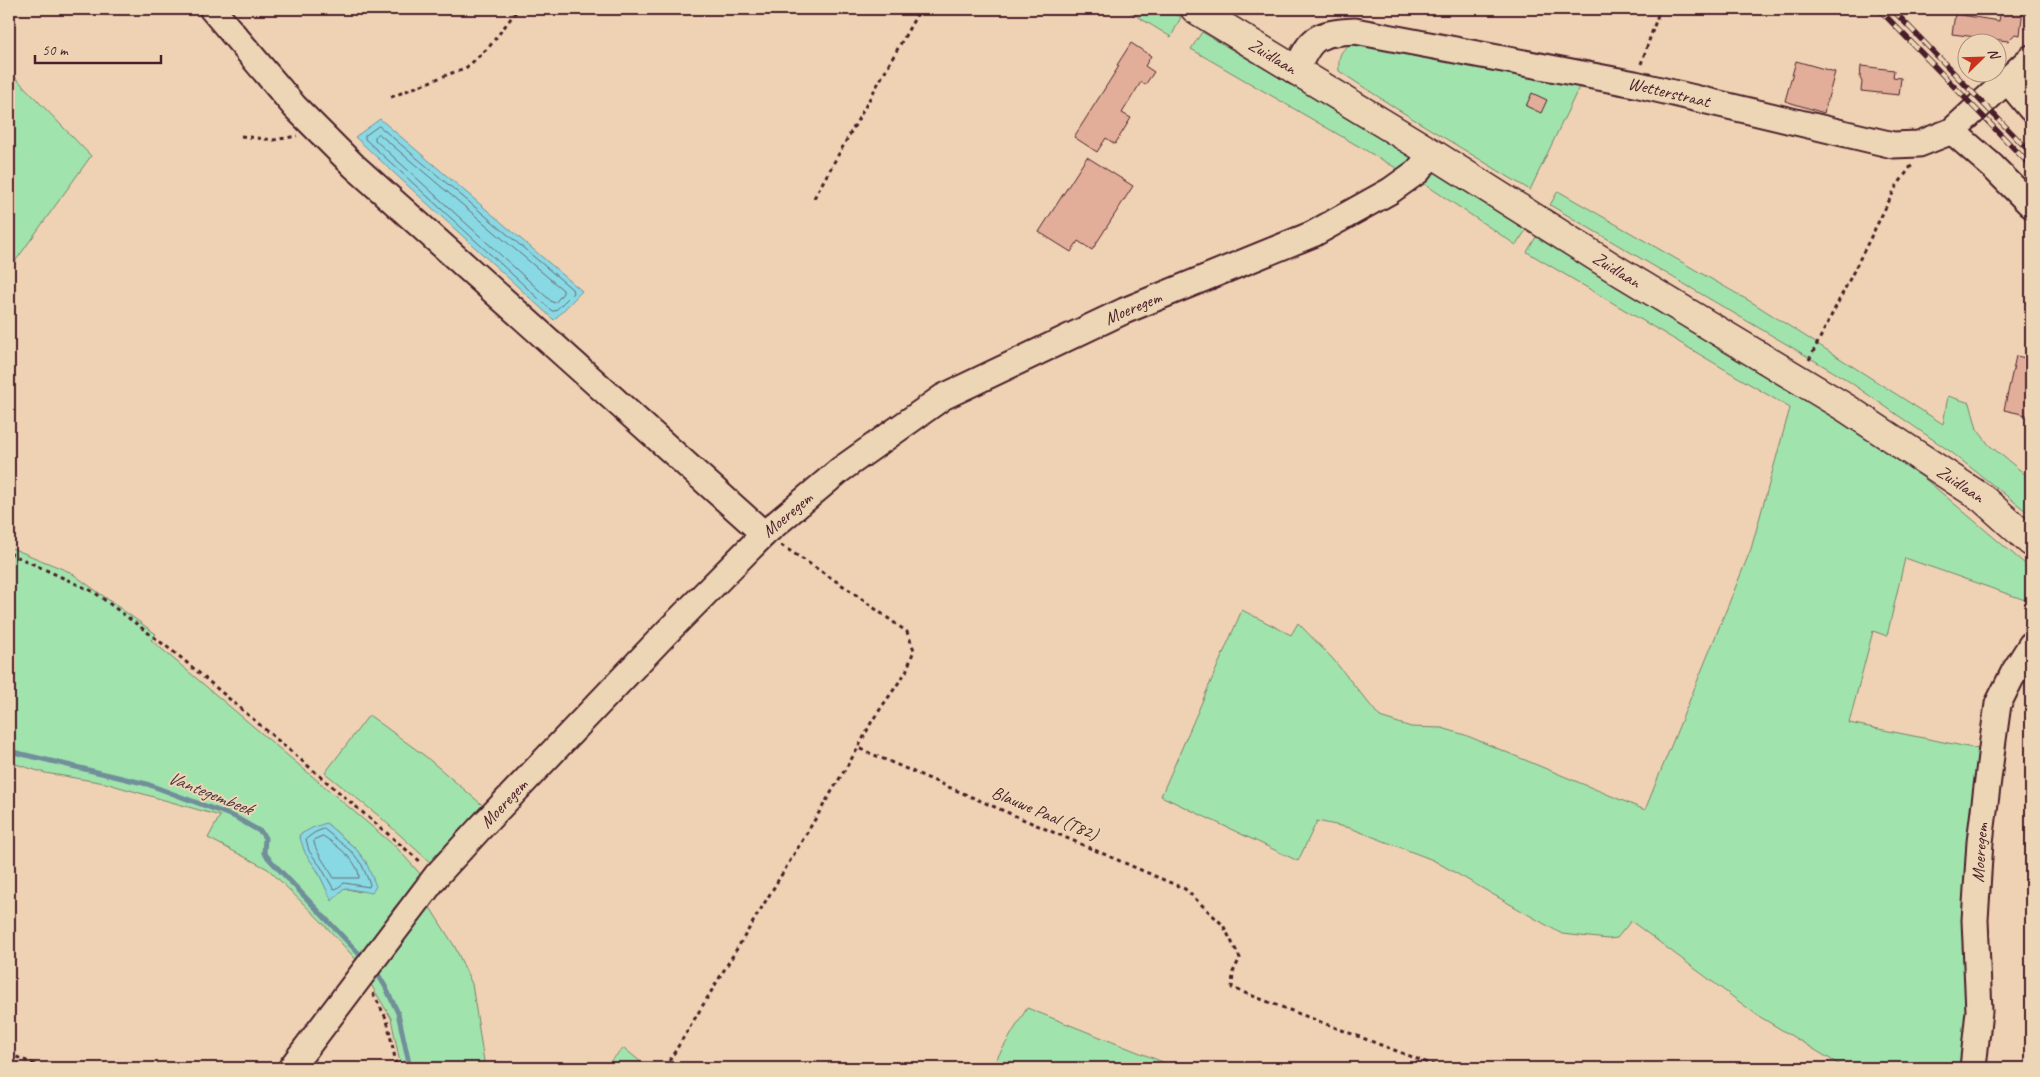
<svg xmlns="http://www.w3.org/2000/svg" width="2040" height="1077" viewBox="0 0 2040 1077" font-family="Caveat,sans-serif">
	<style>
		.green { fill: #a1e3ad; stroke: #76816c; fill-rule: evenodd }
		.water { fill: #89d9e4; stroke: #708f9a }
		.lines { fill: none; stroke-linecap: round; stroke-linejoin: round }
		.shore { stroke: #636975; stroke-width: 1 }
		.stream { stroke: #708f9a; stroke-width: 5 }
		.building { fill: #e2ae9a; stroke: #4a1f2b }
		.minor-casing { stroke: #4a1f2b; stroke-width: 29 }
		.major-casing { stroke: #4a1f2b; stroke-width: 31 }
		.path { stroke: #4a1f2b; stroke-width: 3; stroke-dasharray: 4 4; stroke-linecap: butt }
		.minor { stroke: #edd6b5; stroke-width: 25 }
		.major { stroke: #edd6b5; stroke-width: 28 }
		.rail-casing { stroke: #4a1f2b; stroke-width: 5.5 }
		.rail { stroke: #edd6b5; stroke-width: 4; stroke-dasharray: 11; stroke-linecap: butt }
		.labels { text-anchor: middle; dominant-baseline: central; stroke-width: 4; stroke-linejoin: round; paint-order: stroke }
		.street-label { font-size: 18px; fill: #4a1f2b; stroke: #edd6b5 }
		.water-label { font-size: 19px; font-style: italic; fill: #533b47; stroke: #edd6b5 }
	</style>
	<rect width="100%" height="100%" fill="#efd2b3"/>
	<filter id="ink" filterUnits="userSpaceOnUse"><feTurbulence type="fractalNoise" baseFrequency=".02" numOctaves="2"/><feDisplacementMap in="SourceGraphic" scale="10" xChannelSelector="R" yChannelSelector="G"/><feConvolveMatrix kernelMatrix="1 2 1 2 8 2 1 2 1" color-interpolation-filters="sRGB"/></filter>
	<g filter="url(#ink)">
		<g class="green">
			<polygon points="1125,9 1165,9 1181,17 1171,37"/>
			<polygon points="1202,32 1414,157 1403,172 1191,49"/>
			<path d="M1354 44 1367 45 1580 85 1530 190 1397 109 1339 71C1338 57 1340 48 1354 44Z"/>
			<polygon points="9,71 91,156 9,270"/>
			<polygon points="1428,168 1526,230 1516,245 1420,181"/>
			<polygon points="1558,191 1753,303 1943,424 1948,396 1970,403 1977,429 1989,445 2031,479 2031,515 1951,452 1844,378 1550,205"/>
			<polygon points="1536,237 1749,364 1839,420 1924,478 2031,569 2031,587 2025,600 1905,558 1887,636 1873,631 1849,723 1983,750 1969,1029 1963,1068 1845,1068 1757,1015 1631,921 1617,938 1608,939 1562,934 1433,860 1350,828 1317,821 1298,861 1161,796 1242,610 1291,635 1298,623 1332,658 1380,717 1411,727 1442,728 1465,735 1645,810 1751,549 1790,408 1527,252"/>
			<path d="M9 547 70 572 156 634 151 640 396 847 422 876 393 909 389 931 362 966 321 921 268 869 208 838 220 816 105 783 45 773 9 762ZM326 823 356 849 366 862 360 892 344 888 332 900 317 870Z"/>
			<polygon points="369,715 425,756 487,809 432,864 379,816 325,773"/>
			<polygon points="426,901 455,947 472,984 485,1068 401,1068 391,1018 370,983"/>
			<polygon points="1027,1008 1178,1068 991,1068"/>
			<polygon points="624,1048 648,1068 603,1068"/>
		</g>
		<g class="water">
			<polygon points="380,119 582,291 554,320 355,137"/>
			<polygon points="326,823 356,849 366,862 376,886 372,893 344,888 332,901 317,870 305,853 299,835 312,828"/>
		</g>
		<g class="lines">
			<g class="shore">
				<polygon points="379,126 572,289 573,293 555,311 552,311 365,139 365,136"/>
				<polygon points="379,134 563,290 563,293 555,303 552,302 375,140 375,137"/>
				<polygon points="324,829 353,853 362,865 370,884 369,887 344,883 336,889 333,888 321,867 309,851 306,839 314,833"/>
				<path d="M323 836C335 844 360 862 359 878H334C329 869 312 847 314 840Z"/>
			</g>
			<g class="stream">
				<polyline points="9,751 147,784 235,817 261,832 265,838 264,853 272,862 364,959"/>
				<polyline points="376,971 385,986 398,1013 410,1068"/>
			</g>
		</g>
		<g class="building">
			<polygon points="2001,9 2023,9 2020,35 2015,34 2008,41 1952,34 1955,14 1999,21"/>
			<polygon points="1131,43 1151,56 1145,66 1154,72 1145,85 1141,82 1122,113 1131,118 1115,144 1106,138 1097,152 1074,137 1119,66 1117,65"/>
			<polygon points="1796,61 1835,72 1824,113 1785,101"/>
			<polygon points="1861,66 1894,70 1893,77 1901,78 1899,95 1861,91 1862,82 1860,78"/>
			<polygon points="1532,93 1547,100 1541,113 1526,106"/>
			<polygon points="1087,157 1133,186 1092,250 1078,241 1071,252 1039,232"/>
			<polygon points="2016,356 2031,359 2031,416 2004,410"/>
		</g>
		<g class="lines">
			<defs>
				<g id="minor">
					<polyline points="212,9 295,107 354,166 764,534"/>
					<path id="s1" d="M1296 72C1310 36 1318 33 1355 31L1635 84 1893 145 1919 144 1952 131 2031 58"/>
					<polyline points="2007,80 2031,109"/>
					<polyline points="1952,131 1992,166 2031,205"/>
					<path id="s2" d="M291 1068 437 875 482 826 667 632 764 534 840 470 943 397 1124 311 1313 234 1390 191 1418 171 1432 153"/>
					<path id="s3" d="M1973 1068 1979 1011 1975 920 1980 842 1993 740 1998 704 2014 672 2031 645"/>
				</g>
				<g id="major">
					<path id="s4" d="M1195 9 1432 153 1617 270 1846 408 1982 498 2031 542"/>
				</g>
			</defs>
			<use href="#minor" class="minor-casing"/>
			<use href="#major" class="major-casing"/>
			<g class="path">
				<polyline points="1641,64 1660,9"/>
				<polyline points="391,97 467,67 489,47 518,9"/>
				<polyline points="241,136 274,140 297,136"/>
				<polyline points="814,198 920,9"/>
				<polyline points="1809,360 1896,187 1912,165"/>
				<polyline points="781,545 848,589 907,632 914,650 906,672 872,721 858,748 1185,889 1223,925 1240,958 1233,972 1232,988 1441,1068"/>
				<polyline points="9,553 94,592 179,656 422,863"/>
				<polyline points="373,993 387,1020 397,1068"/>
				<polyline points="9,1054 44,1068"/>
				<polyline points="665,1068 858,748"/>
			</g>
			<use href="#minor" class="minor"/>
			<use href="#major" class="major"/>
			<defs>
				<g id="rail">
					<polyline points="1879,9 2031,166"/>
					<polyline points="1892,9 2031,153"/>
				</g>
			</defs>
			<use href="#rail" class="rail-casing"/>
			<use href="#rail" class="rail"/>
		</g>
	</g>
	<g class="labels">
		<g class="street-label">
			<text stroke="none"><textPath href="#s4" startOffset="91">Zuidlaan</textPath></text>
			<text stroke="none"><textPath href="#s1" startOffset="399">Wetterstraat</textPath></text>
			<text stroke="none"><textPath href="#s4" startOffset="496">Zuidlaan</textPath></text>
			<text stroke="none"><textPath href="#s2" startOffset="1150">Moeregem</textPath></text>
			<text stroke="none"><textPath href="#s4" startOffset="901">Zuidlaan</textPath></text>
			<text stroke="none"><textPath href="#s2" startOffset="745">Moeregem</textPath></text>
			<text stroke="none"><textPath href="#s2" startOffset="340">Moeregem</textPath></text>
			<text transform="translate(1045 813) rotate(23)">Blauwe Paal (T82)</text>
			<text stroke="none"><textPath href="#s3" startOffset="216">Moeregem</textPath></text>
		</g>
		<g class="water-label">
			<text transform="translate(210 793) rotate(22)">Vantegembeek</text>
		</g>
	</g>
	<rect width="2040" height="1077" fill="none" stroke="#edd6b5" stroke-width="30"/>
	<rect x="15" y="15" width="2010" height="1047" fill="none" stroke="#4a1f2b" stroke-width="2" filter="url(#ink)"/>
	<g transform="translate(1982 58) rotate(67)"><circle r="24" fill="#edd6b5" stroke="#ac8d7e"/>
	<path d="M0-4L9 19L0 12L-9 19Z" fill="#c8321e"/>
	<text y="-8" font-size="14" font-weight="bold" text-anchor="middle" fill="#4a1f2b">N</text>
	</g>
	<path d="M35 55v8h126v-8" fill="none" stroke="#4a1f2b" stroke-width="2.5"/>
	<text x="42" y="55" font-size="15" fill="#4a1f2b" stroke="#edd6b5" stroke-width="4" paint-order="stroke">50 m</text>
</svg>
